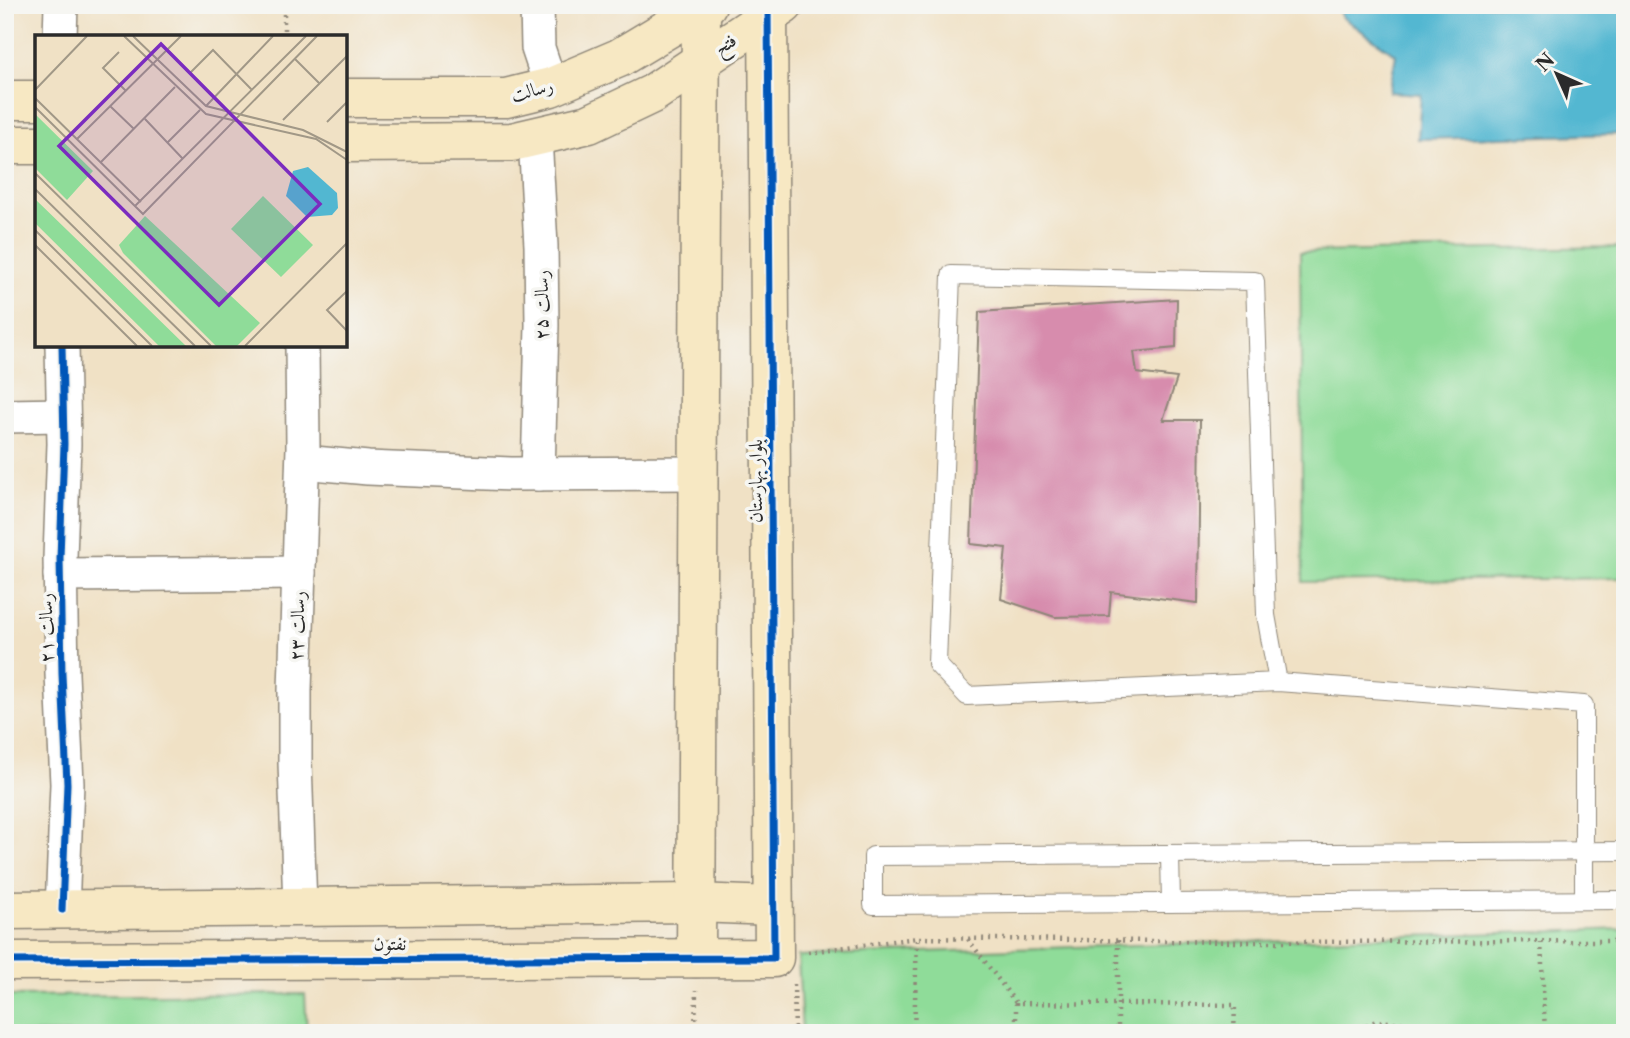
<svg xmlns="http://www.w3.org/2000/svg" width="1630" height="1038" viewBox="0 0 1630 1038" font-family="'Libre Caslon Text',Amiri,serif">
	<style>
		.green { fill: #8fdc99; stroke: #5d8462; stroke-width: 2 }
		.water { fill: #52b7d1; stroke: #3e717e; stroke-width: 2 }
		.building { fill: #d78cad }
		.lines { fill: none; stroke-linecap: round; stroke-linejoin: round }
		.lane-casing { stroke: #8e8678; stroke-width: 20 }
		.street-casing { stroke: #8e8678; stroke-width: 36 }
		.secondary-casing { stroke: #8e8678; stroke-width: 41 }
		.path { stroke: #8e8678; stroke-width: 4.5; stroke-dasharray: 2 5; stroke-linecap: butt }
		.lane { stroke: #fff; stroke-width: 18 }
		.street { stroke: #fff; stroke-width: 33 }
		.secondary { stroke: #f7e8c3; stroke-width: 38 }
		.cycleway-casing { stroke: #f6f6f2; stroke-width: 11 }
		.cycleway { stroke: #0057b8; stroke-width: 7 }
		.labels { text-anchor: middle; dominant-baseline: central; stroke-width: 7; stroke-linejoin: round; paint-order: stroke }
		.street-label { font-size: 19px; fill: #2b2b2b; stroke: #f6f6f2 }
		.inset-road { fill: none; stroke: #a19887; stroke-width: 2 }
		.view { fill: #7b2cbf; fill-opacity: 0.15; stroke: #7b2cbf; stroke-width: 3.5 }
		.inset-edge { fill: none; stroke: #2b2b2b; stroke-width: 3.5 }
	</style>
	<rect width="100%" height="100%" fill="#f6f6f2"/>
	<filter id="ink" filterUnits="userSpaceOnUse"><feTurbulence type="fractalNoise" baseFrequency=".0143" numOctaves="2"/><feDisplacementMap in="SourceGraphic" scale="14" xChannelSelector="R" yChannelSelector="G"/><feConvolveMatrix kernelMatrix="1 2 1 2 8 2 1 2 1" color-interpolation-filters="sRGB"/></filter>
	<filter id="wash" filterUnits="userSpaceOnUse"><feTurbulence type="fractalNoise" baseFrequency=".00686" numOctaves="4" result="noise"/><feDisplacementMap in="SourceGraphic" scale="28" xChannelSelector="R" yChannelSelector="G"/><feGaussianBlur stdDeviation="1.57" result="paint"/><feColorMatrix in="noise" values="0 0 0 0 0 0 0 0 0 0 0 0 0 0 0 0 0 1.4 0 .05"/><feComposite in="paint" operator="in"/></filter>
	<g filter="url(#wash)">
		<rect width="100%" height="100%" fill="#f0e1c5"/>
		<g class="green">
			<polygon points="1625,247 1625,578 1303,582 1300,252"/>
			<polygon points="1625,929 1625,1033 802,1033 798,956"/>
			<polygon points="305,994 307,1033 5,1033 5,996"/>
		</g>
		<polygon class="water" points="1337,5 1625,5 1625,134 1418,139 1421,94 1389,92 1396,55 1342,17"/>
		<g id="blocks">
			<polygon class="building" points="1177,299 1176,348 1134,352 1137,373 1177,378 1163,420 1200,420 1198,603 1111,592 1109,616 1055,617 1001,599 1006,548 971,544 979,312"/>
		</g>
	</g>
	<g filter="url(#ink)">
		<use href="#blocks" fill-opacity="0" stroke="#8e8678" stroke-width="2"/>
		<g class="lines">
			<defs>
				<g id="lane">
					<polyline points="1278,682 1266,615 1255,281 951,275 937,664 967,696 1278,682 1584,705 1584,900"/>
					<polyline points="1625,851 873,856 873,905 1625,900"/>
					<polyline points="1170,854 1171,903"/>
				</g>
				<g id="street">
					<polyline points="537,5 538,48 551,87"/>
					<polyline points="60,37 61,5"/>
					<polyline points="535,137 541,246 542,325 538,474"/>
					<polyline points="5,416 63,415"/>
					<polyline points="303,462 368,468 511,474 698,473"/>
					<polyline points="60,575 299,573"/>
					<polyline points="300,907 295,762 295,690 303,447 302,345"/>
					<polyline points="62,910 67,784 62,674 60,558 64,444 62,345"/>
				</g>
				<g id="secondary">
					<polyline points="345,98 506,98 551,87 619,58 707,5"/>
					<polyline points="5,100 37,100"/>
					<polyline points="345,143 512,142 589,124 652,94 784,5"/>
					<polyline points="5,145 37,145"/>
					<polyline points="5,910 697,903 773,906"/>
					<polyline points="696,958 701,5"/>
					<polyline points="5,961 774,958 768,5"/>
				</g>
			</defs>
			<use href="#lane" class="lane-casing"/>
			<use href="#street" class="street-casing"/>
			<use href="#secondary" class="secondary-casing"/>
			<g class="path">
				<polyline points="284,37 284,10 289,5"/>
				<polyline points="968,939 1016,1003"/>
				<polyline points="1541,942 1545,1033"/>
				<polyline points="808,952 917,938 1239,942 1625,941"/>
				<polyline points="794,984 795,1033"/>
				<polyline points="695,1033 696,990"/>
				<polyline points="914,1033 917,938"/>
				<polyline points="1016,1033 1016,1003 1235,1005 1234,1033"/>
				<polyline points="1118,1033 1118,940"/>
				<polyline points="1347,1033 1376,1021 1414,1024 1427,1033"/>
			</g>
			<use href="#lane" class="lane"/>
			<use href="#street" class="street"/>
			<use href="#secondary" class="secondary"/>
			<defs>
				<g id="cycleway">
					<polyline points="62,910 67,784 62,674 60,558 64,444 62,345"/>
					<polyline points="5,961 774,958 768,5"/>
				</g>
			</defs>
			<use href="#cycleway" class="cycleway-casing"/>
			<use href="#cycleway" class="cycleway"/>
		</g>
	</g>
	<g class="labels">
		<g class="street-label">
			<text transform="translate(725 44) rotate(-33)">فتح</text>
			<text transform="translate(532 90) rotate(-15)">رسالت</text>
			<text transform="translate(541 305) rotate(-90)">رسالت ۲۵</text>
			<text transform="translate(755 481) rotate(-90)">بلوار بهارستان</text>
			<text transform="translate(297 626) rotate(-88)">رسالت ۲۳</text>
			<text transform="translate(46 628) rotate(-91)">رسالت ۲۱</text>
			<text x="390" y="943">نفتون</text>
		</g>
	</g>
	<g transform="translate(35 35)">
		<rect width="312" height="312" fill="#f0e1c5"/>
		<path d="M0 79 58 136 32 165 0 133ZM228 161 278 210 246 242 196 194ZM0 164 65 227 151 311H124L0 188ZM110 181 225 288 202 311H181L88 218 84 210Z" fill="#8fdc99"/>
		<path d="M273 132 302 158 303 173 297 180 272 182 251 161 258 136Z" fill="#52b7d1"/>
		<path class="inset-road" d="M89 1 171 79 281 104 312 125M98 1 171 71 268 95 312 117M84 17 68 33 91 56M260 24 284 48M155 38 178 15 217 55M0 55 52 1M0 63 106 167M75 71 99 94M171 71 238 1M0 72 108 179 282 1M110 84 148 124M248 85 312 21M292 87 312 67M42 104 146 1M132 108 165 75M66 127 140 52M0 138 176 311M0 154 160 311M100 171 271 1M0 195 117 311M0 210 102 311M312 256 292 275 312 296M210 311 312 208"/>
		<path class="view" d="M126 9 285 169 184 270 24 111Z"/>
		<rect width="312" height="312" class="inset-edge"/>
	</g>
	<rect width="1630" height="1038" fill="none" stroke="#f6f6f2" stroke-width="28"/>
	<g transform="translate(1557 74) rotate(315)" stroke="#f6f6f2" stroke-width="5" paint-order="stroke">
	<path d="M0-5L12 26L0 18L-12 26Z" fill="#2b2b2b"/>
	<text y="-10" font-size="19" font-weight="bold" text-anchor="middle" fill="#2b2b2b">N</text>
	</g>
</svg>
